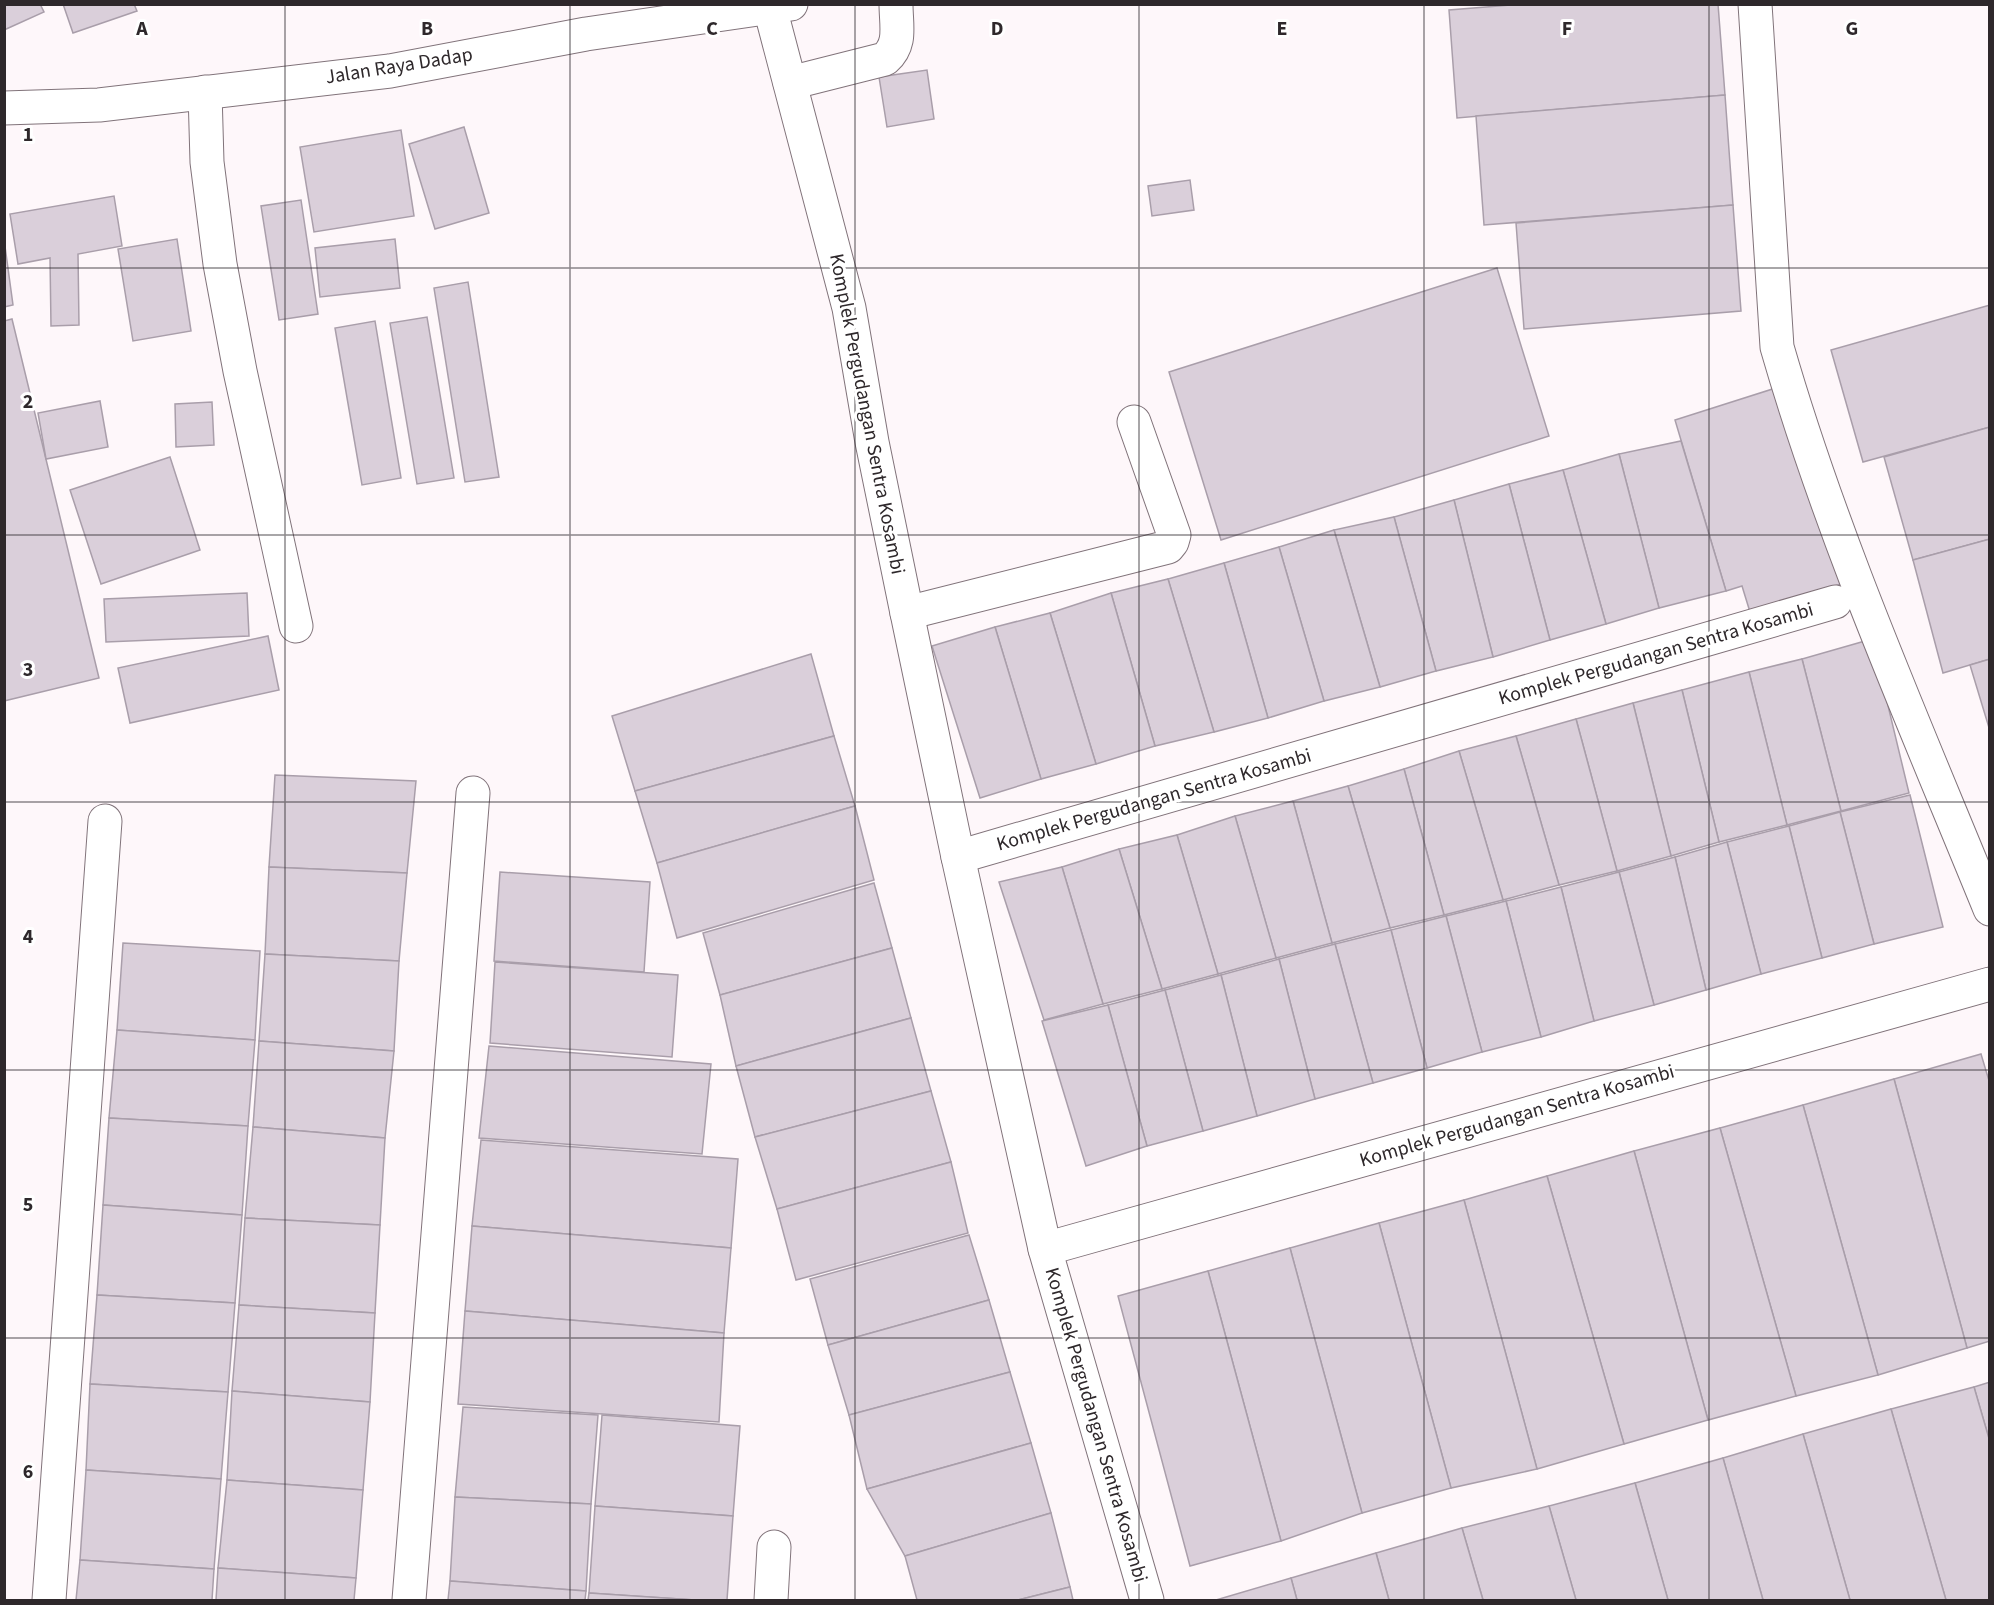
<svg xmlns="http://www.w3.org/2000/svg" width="1994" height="1605" viewBox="0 0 1994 1605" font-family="'Source Sans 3',sans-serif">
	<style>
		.building { fill: #dacfda; stroke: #a99eaa; stroke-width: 1.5 }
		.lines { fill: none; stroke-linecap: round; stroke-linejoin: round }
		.minor-casing { stroke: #81737a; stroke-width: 35 }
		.major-casing { stroke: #81737a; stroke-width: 35 }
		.minor { stroke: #fff; stroke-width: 33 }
		.major { stroke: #fff; stroke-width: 33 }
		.grid { fill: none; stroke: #2e282b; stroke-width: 1.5; stroke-opacity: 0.55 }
		.labels { text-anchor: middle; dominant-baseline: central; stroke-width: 6; stroke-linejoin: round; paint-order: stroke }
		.street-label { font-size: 20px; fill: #2e282b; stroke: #fff }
		.grid-label { font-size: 20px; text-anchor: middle; font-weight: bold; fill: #2e282b; stroke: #fff; stroke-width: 6; stroke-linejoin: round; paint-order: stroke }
	</style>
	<rect width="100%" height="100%" fill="#fef7fa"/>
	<g class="building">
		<polygon points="4,4 40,4 44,12 4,30"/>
		<polygon points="63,4 134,4 137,11 73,33"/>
		<polygon points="1523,4 1718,4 1725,95 1457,118 1449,10"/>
		<polygon points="927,70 934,119 887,127 879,77"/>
		<polygon points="1725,95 1733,205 1484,225 1476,116"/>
		<polygon points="464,127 489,213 435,229 409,144"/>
		<polygon points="401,130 414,216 314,232 300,147"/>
		<polygon points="1190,180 1194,210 1152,216 1148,186"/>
		<polygon points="114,196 122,246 78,254 79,325 51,326 50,258 18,264 10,214"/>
		<polygon points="301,200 318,314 279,320 261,206"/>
		<polygon points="1733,205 1741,311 1524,329 1516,223"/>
		<polygon points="4,239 13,305 4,307"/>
		<polygon points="177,239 191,331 133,341 118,249"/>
		<polygon points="395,239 400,288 320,297 315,248"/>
		<polygon points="1497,268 1549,436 1221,540 1169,372"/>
		<polygon points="468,282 499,477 465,482 434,288"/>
		<polygon points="1990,305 1990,427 1863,462 1831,350"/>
		<polygon points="427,317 454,478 417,484 390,323"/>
		<polygon points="12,319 99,678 4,701 4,321"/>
		<polygon points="375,321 401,478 362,485 335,328"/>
		<polygon points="1782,386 1841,584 1750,612 1742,586 1726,591 1675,420"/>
		<polygon points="100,401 108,447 46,459 38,413"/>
		<polygon points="212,402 214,445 176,447 175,404"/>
		<polygon points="1990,427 1990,539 1913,560 1884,457"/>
		<polygon points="1681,441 1726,591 1659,608 1619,454"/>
		<polygon points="1619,454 1659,608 1606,624 1563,470"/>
		<polygon points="170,457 200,550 101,584 70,490"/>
		<polygon points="1563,470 1606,624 1550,640 1509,484"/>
		<polygon points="1509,484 1550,640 1493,657 1454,500"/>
		<polygon points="1454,500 1493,657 1436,671 1394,517"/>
		<polygon points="1394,517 1436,671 1380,687 1334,530"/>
		<polygon points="1334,530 1380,687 1324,701 1279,547"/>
		<polygon points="1990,539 1990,659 1943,673 1913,560"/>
		<polygon points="1279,547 1324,701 1268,718 1224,563"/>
		<polygon points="1224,563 1268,718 1214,732 1168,579"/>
		<polygon points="1168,579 1214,732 1155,746 1111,593"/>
		<polygon points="247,593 249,636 106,642 104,599"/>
		<polygon points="1111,593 1155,746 1096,764 1050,613"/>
		<polygon points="1050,613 1096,764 1041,779 995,627"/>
		<polygon points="995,627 1041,779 980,798 932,646"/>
		<polygon points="268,636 279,690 130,723 118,668"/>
		<polygon points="1872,639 1909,793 1841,811 1802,659"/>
		<polygon points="811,654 834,736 635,791 612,716"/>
		<polygon points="1802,659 1841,811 1787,825 1749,672"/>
		<polygon points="1990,659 1990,731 1970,665"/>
		<polygon points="1749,672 1787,825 1719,842 1682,690"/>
		<polygon points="1682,690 1719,842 1671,856 1633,703"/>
		<polygon points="1633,703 1671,856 1617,871 1576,719"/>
		<polygon points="1576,719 1617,871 1559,885 1516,736"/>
		<polygon points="834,736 855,806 657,863 635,791"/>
		<polygon points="1516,736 1559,885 1503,900 1459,751"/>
		<polygon points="1459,751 1503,900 1444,915 1404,769"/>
		<polygon points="1404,769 1444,915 1390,928 1348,786"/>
		<polygon points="275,775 416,781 407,873 269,867"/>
		<polygon points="1348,786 1390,928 1332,943 1293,801"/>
		<polygon points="1910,795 1943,927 1874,944 1840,812"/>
		<polygon points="1293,801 1332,943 1276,958 1235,816"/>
		<polygon points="855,806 874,880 677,938 657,863"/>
		<polygon points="1840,812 1874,944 1822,958 1789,826"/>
		<polygon points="1235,816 1276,958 1218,974 1177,835"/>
		<polygon points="1789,826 1822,958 1761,974 1727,842"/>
		<polygon points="1177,835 1218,974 1162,989 1119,849"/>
		<polygon points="1727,842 1761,974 1706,990 1675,857"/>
		<polygon points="1119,849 1162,989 1103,1004 1062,867"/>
		<polygon points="1675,857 1706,990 1654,1005 1619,872"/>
		<polygon points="269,867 407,873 399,961 265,954"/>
		<polygon points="1062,867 1103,1004 1044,1020 999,882"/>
		<polygon points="500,872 650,882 644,972 494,961"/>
		<polygon points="1619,872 1654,1005 1594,1021 1561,887"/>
		<polygon points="874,883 892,948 720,995 703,933"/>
		<polygon points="1561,887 1594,1021 1541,1037 1506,901"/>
		<polygon points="1506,901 1541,1037 1482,1052 1446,916"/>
		<polygon points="1446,916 1482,1052 1427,1068 1391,930"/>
		<polygon points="1391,930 1427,1068 1373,1083 1335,944"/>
		<polygon points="123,943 260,951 255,1040 117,1030"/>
		<polygon points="1335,944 1373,1083 1315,1099 1279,959"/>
		<polygon points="892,948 911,1018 736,1066 720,995"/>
		<polygon points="265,954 399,961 394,1051 259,1041"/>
		<polygon points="1279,959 1315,1099 1257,1116 1221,975"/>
		<polygon points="495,962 678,975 672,1057 490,1043"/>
		<polygon points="1221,975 1257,1116 1203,1131 1165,990"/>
		<polygon points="1165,990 1203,1131 1147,1146 1108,1005"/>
		<polygon points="1108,1005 1147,1146 1086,1166 1042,1021"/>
		<polygon points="911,1018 931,1091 755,1137 736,1066"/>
		<polygon points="117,1030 255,1040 248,1126 109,1118"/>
		<polygon points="259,1041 394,1051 385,1138 253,1127"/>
		<polygon points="489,1046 711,1064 702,1154 479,1138"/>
		<polygon points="1981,1054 1990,1084 1990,1341 1967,1348 1894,1079"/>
		<polygon points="1894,1079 1967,1348 1878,1375 1803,1105"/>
		<polygon points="931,1091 951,1162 777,1209 755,1137"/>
		<polygon points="1803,1105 1878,1375 1796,1396 1720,1128"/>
		<polygon points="109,1118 248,1126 242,1215 103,1205"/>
		<polygon points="253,1127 385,1138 380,1225 245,1218"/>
		<polygon points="1720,1128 1796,1396 1708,1420 1634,1151"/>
		<polygon points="481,1140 738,1159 731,1248 472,1226"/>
		<polygon points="1634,1151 1708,1420 1624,1444 1547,1176"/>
		<polygon points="951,1162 968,1233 796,1280 777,1209"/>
		<polygon points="1547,1176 1624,1444 1537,1469 1464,1200"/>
		<polygon points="1464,1200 1537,1469 1451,1488 1379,1223"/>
		<polygon points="103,1205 242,1215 235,1303 97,1295"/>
		<polygon points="245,1218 380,1225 375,1313 239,1305"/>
		<polygon points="1379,1223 1451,1488 1362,1513 1290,1248"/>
		<polygon points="472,1226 731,1248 724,1333 465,1311"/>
		<polygon points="969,1235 989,1300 828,1345 810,1279"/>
		<polygon points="1290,1248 1362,1513 1281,1541 1208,1271"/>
		<polygon points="1208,1271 1281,1541 1190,1566 1118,1296"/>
		<polygon points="97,1295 235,1303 228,1392 90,1384"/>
		<polygon points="989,1300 1010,1372 849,1415 828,1345"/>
		<polygon points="239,1305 375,1313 370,1402 232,1391"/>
		<polygon points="465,1311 724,1333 719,1422 458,1404"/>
		<polygon points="1010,1372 1031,1443 867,1489 849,1415"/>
		<polygon points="1990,1382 1990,1442 1974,1387"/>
		<polygon points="90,1384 228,1392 221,1479 86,1470"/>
		<polygon points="1974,1387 1990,1442 1990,1600 1946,1600 1891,1409"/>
		<polygon points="232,1391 370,1402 363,1490 227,1480"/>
		<polygon points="463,1407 598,1415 591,1504 455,1497"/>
		<polygon points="1891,1409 1946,1600 1850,1600 1803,1434"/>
		<polygon points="602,1415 740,1426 733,1516 595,1506"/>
		<polygon points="1803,1434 1850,1600 1763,1600 1723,1458"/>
		<polygon points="1031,1443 1051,1513 905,1556 867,1489"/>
		<polygon points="1723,1458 1763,1600 1668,1600 1635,1483"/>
		<polygon points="86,1470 221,1479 214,1569 80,1560"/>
		<polygon points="227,1480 363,1490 356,1578 218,1568"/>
		<polygon points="1635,1483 1668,1600 1576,1600 1549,1506"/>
		<polygon points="455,1497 591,1504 586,1591 450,1581"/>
		<polygon points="595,1506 733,1516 727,1600 695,1600 589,1593"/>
		<polygon points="1549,1506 1576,1600 1483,1600 1462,1528"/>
		<polygon points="1051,1513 1070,1587 1018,1600 917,1600 905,1556"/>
		<polygon points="1462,1528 1483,1600 1389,1600 1376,1553"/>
		<polygon points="1376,1553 1389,1600 1297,1600 1291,1578"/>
		<polygon points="80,1560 214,1569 212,1600 76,1600"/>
		<polygon points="218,1568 356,1578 354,1600 216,1600"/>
		<polygon points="1291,1578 1297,1600 1216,1600"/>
		<polygon points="450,1581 586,1591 585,1600 448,1600"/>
		<polygon points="1070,1587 1073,1600 1018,1600"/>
		<polygon points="589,1593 695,1600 588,1600"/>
	</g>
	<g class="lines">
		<defs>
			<g id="minor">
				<path d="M1755 4 1777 347C1832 538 1915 725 1990 909"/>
				<polyline points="770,8 849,308 872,442 907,613 958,857 1045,1249"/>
				<path d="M790 83 885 59C902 44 896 26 896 4"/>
				<polyline points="205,92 207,162 220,264 240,371 296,626"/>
				<polyline points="907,613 1168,547 1172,542 1174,535 1134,422"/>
				<polyline points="958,857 1835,602"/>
				<polyline points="49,1600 105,821"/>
				<polyline points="409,1600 473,793"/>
				<polyline points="771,1600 774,1547"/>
				<polyline points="1147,1600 1045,1249 1990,984"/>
			</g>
			<polyline id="major" points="4,108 99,105 390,71 586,34 791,4"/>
		</defs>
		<use href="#minor" class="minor-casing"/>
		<use href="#major" class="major-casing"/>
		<use href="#minor" class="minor"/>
		<use href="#major" class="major"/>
	</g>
	<path class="grid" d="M285 4V1600M570 4V1600M855 4V1600M1139 4V1600M1424 4V1600M1709 4V1600M4 268H1990M4 535H1990M4 802H1990M4 1070H1990M4 1338H1990"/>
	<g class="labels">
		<g class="street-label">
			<text transform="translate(399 66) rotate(-9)">Jalan Raya Dadap</text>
			<text transform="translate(867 414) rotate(79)">Komplek Pergudangan Sentra Kosambi</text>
			<text transform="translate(1656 654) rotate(-16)">Komplek Pergudangan Sentra Kosambi</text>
			<text transform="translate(1154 800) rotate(-16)">Komplek Pergudangan Sentra Kosambi</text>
			<text transform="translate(1517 1116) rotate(-16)">Komplek Pergudangan Sentra Kosambi</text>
			<text transform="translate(1096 1425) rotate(74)">Komplek Pergudangan Sentra Kosambi</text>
		</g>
	</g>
	<g class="grid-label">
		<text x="142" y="35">A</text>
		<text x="427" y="35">B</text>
		<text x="712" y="35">C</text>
		<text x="997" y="35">D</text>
		<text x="1282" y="35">E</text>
		<text x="1567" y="35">F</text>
		<text x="1852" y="35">G</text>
		<text x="28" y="141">1</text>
		<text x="28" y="408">2</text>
		<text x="28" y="676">3</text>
		<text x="28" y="943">4</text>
		<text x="28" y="1211">5</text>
		<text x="28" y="1478">6</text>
	</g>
	<rect width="1994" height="1605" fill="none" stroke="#2e282b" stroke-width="12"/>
</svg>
